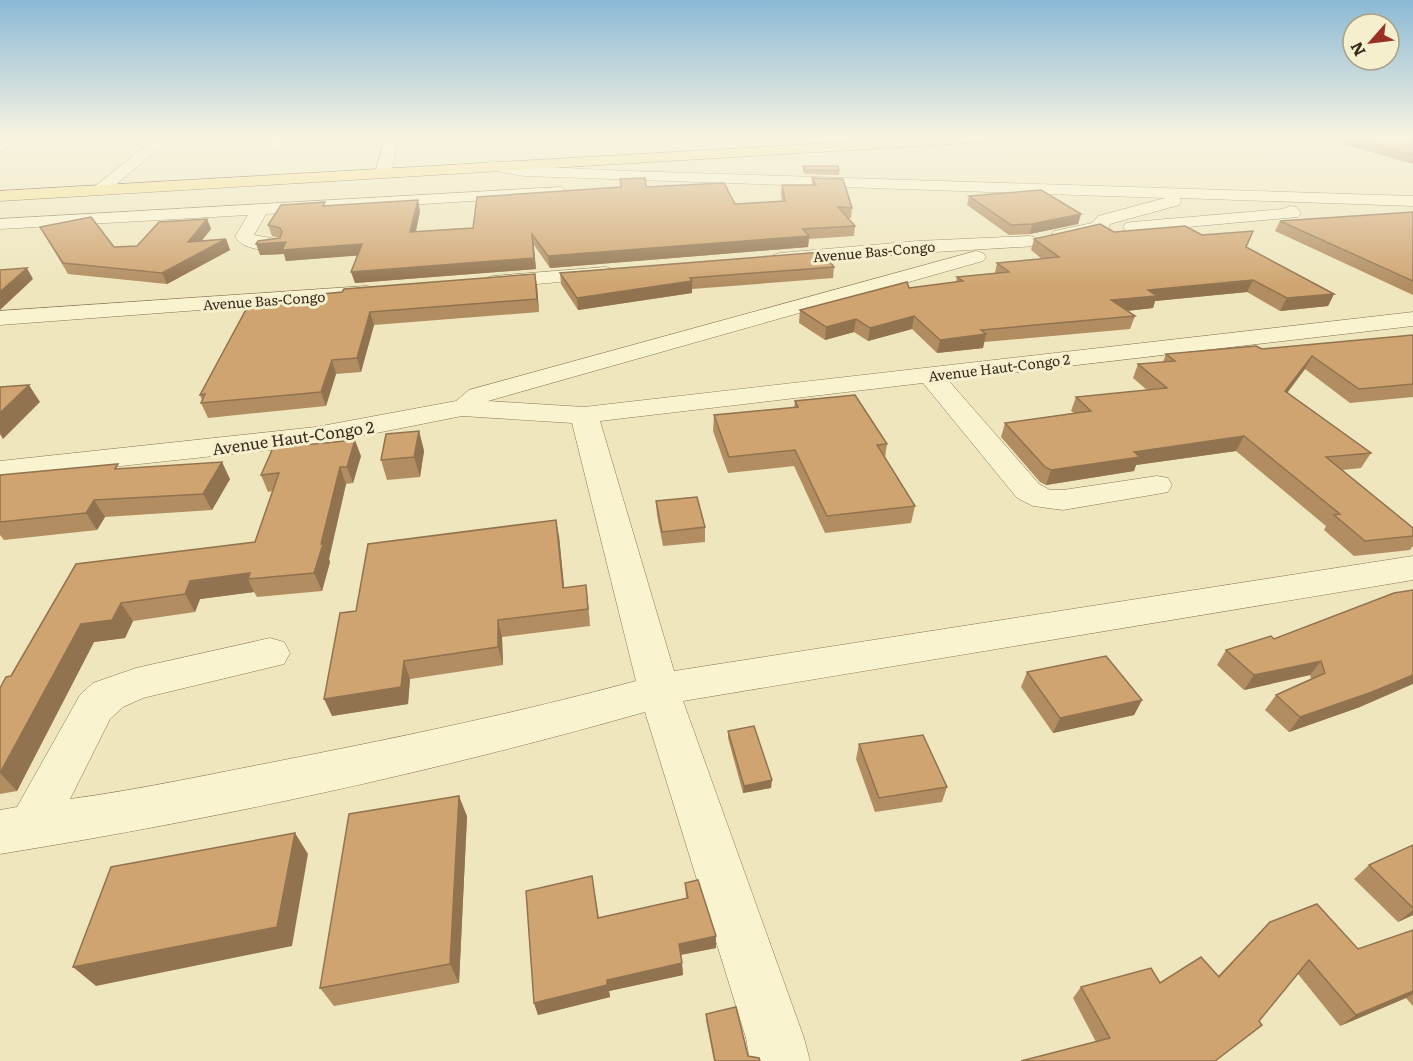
<svg xmlns="http://www.w3.org/2000/svg" width="1413" height="1061" viewBox="0 0 1413 1061" font-family="Literata,serif">
	<style>
		.lines { fill: none; stroke-linecap: round; stroke-linejoin: round }
		.street-casing { stroke: #877656; stroke-width: 1 }
		.primary-casing { stroke: #54432b; stroke-width: 1 }
		.street { fill: #faf3d0; fill-rule: evenodd }
		.primary { fill: #f5e292; fill-rule: evenodd }
		.wall { fill: #b28d61 }
		.shaded-wall { fill: #91734f }
		.building { fill: #cfa471; stroke: #91734f; stroke-width: 1.5 }
		.labels { text-anchor: middle; dominant-baseline: central; stroke-width: 6; stroke-linejoin: round; paint-order: stroke }
		.far-street-label { font-size: 14px; fill: #362b1b; stroke: #f6efcd }
		.street-label { font-size: 16px; fill: #362b1b; stroke: #f6efcd }
	</style>
	<rect width="100%" height="100%" fill="#efe6bd"/>
	<g class="lines">
		<defs>
			<g id="street">
				<polygon points="7,138 24,138 0,152 0,142"/>
				<polygon points="156,138 171,138 106,193 94,193 92,190 94,187"/>
				<polygon points="273,138 288,138 279,148 274,149 267,145"/>
				<polygon points="385,138 399,138 391,173 383,178 375,173"/>
				<polygon points="490,161 524,166 628,171 1413,196 1413,206 1180,198 1181,201 1179,205 1110,224 1108,230 1061,241 1054,239 1052,235 1054,231 1092,223 1098,216 1165,198 524,176 485,169 482,166"/>
				<path d="M561 187 569 192 567 195 266 214 254 235 282 240 284 244 282 248C267 252 244 250 235 237L248 215 0 229V219Z"/>
				<polygon points="1290,206 1296,207 1301,213 1298,217 1132,232 1126,231 1123,227 1126,223 1132,222 1283,209"/>
				<polygon points="1030,236 1037,238 1039,242 1037,246 918,253 780,265 773,263 770,259 773,255 780,253 918,241"/>
				<path d="M976 251 983 253 986 257 983 261 488 401 584 407 1413 312V326L948 380 1039 484 1050 490H1063L1157 476 1168 478 1172 485 1168 492 1157 494 1063 510 1033 506 1017 498 923 383 600 421 674 671 1413 556V580L683 701 804 1038 810 1061H750L746 1038 645 712C434 772 217 819 0 854V810L17 807 80 695 93 683 136 668 270 638 284 642 290 653 284 664 143 698 123 707 110 719 70 799C143 789 216 773 289 759 406 736 521 712 636 681L572 423 462 416 316 445 0 479V461L316 427 456 401 469 390Z"/>
				<polygon points="606,267 613,269 616,273 613,277 493,288 486,286 483,282 486,278 493,276"/>
				<polygon points="366,286 374,287 377,292 374,297 0,325 0,311"/>
			</g>
			<polygon id="primary" points="917,138 993,138 986,142 0,201 0,191"/>
		</defs>
		<use href="#street" class="street-casing"/>
		<use href="#primary" class="primary-casing"/>
		<use href="#street" class="street"/>
		<use href="#primary" class="primary"/>
	</g>
	<g class="wall">
		<polygon points="1345,138 1413,138 1413,164 1343,144"/>
		<polygon points="803,166 839,171 839,175 805,174 803,171"/>
		<polygon points="812,178 852,208 851,218 848,218 855,226 854,236 809,239 808,247 550,268 534,245 536,269 355,283 357,255 286,261 284,254 260,255 280,238 272,236 268,225 326,206 420,211 416,232 473,228 620,187 620,179 646,187 735,204 782,201 781,194 782,185 812,185"/>
		<polygon points="969,196 1081,214 1078,224 1030,234 1009,235 967,205"/>
		<polygon points="1413,212 1413,295 1275,231 1280,221"/>
		<polygon points="207,219 211,229 201,241 226,239 230,250 167,284 68,274 40,227 114,247 137,246"/>
		<polygon points="1114,232 1202,235 1246,247 1334,294 1328,306 1280,311 1247,292 1155,301 1153,308 1127,311 1135,316 1130,329 984,342 983,348 937,353 912,329 868,341 854,332 825,340 799,323 800,310 909,288 956,282 957,277 995,273 997,263 1042,259 1031,250 1034,239"/>
		<polygon points="834,267 833,278 692,289 692,293 578,310 561,284 560,273"/>
		<polygon points="537,286 539,312 374,325 361,372 336,374 326,406 208,418 201,403 202,400 200,395 249,304"/>
		<polygon points="1413,335 1413,397 1350,403 1305,369 1287,393 1371,453 1361,468 1342,470 1413,528 1413,546 1410,550 1354,556 1324,530 1326,526 1236,451 1136,465 1134,471 1046,485 1040,482 1001,437 1005,423 1074,413 1071,411 1076,397 1147,390 1133,378 1138,364 1163,362 1166,354 1262,349"/>
		<polygon points="795,401 887,444 885,458 915,506 911,523 825,533 794,466 728,473 713,431 714,415 794,408"/>
		<polygon points="419,431 424,451 420,477 387,480 381,460"/>
		<polygon points="361,456 353,483 346,484 329,559 330,562 322,591 257,597 254,592 200,599 195,612 133,621 125,638 94,642 17,791 0,794 0,688 11,676 76,564 255,542 272,491 268,492 261,475"/>
		<polygon points="120,468 230,479 212,510 105,517 97,530 4,540 0,535 0,475"/>
		<polygon points="656,501 705,527 705,542 663,546 657,515"/>
		<polygon points="559,536 564,588 586,585 590,626 502,637 503,665 410,679 408,704 332,716 356,611"/>
		<polygon points="1394,593 1360,707 1289,732 1265,710 1276,695 1311,679 1310,675 1244,690 1217,665 1226,650 1274,639"/>
		<polygon points="1027,672 1142,700 1134,715 1053,733 1021,687"/>
		<polygon points="728,731 771,788 743,793 728,738"/>
		<polygon points="859,744 947,787 942,802 875,812 856,759"/>
		<polygon points="467,816 459,983 334,1006 320,988"/>
		<polygon points="1413,845 1413,915 1398,922 1354,879 1369,865"/>
		<polygon points="592,876 599,918 686,898 685,883 716,936 716,948 681,955 683,975 609,991 610,997 538,1015 534,1003"/>
		<polygon points="1270,922 1358,949 1413,930 1413,1006 1406,998 1340,1026 1298,974 1259,1021 1262,1025 1249,1036 1096,1042 1073,998 1081,987 1160,983 1218,976"/>
		<polygon points="706,1014 748,1056 760,1061 714,1061 706,1020"/>
	</g>
	<g class="shaded-wall">
		<polygon points="418,200 420,211 413,243 410,232"/>
		<polygon points="1081,214 1078,224 1030,234 1032,224"/>
		<polygon points="207,219 211,229 193,252 188,242"/>
		<polygon points="532,234 536,269 355,283 351,272"/>
		<polygon points="809,236 808,247 550,268 548,256"/>
		<polygon points="226,239 230,250 167,284 162,273"/>
		<polygon points="286,242 362,244 365,255 286,261 284,254 260,255 256,244"/>
		<polygon points="27,268 33,279 0,310 0,292"/>
		<polygon points="535,274 537,286 539,312 537,299"/>
		<polygon points="1253,280 1247,292 1155,301 1153,308 1107,313 1111,300 1148,290"/>
		<polygon points="692,281 692,293 578,310 577,298"/>
		<polygon points="1334,294 1328,306 1280,311 1287,298"/>
		<polygon points="370,312 374,325 361,372 357,358"/>
		<polygon points="914,316 912,329 868,341 870,328"/>
		<polygon points="856,319 854,332 825,340 826,327"/>
		<polygon points="986,334 983,348 937,353 940,340"/>
		<polygon points="1312,356 1305,369 1278,405 1285,391"/>
		<polygon points="332,360 336,374 326,406 321,392"/>
		<polygon points="29,385 40,402 3,439 0,434 0,413"/>
		<polygon points="419,431 424,451 420,477 414,457"/>
		<polygon points="1244,436 1236,451 1136,465 1134,471 1046,485 1051,470 1134,452"/>
		<polygon points="355,440 361,456 353,483 347,467"/>
		<polygon points="222,462 230,479 212,510 203,494"/>
		<polygon points="340,467 346,484 329,559 330,562 322,591 314,573"/>
		<polygon points="94,500 105,517 97,530 86,513"/>
		<polygon points="556,520 559,536 566,605 563,588"/>
		<polygon points="250,573 248,579 254,592 200,599 195,612 185,594 190,581"/>
		<polygon points="586,585 588,602 590,626 588,609"/>
		<polygon points="121,603 133,621 125,638 94,642 17,791 0,773 81,624"/>
		<polygon points="498,620 502,637 503,665 498,647"/>
		<polygon points="404,661 410,679 408,704 332,716 324,699"/>
		<polygon points="1321,661 1310,675 1244,690 1254,675"/>
		<polygon points="1413,675 1413,684 1360,707 1289,732 1300,717"/>
		<polygon points="1142,700 1134,715 1053,733 1060,718"/>
		<polygon points="772,780 771,788 743,793 744,786"/>
		<polygon points="459,796 467,816 459,983 450,964"/>
		<polygon points="295,833 308,854 292,946 96,986 73,967"/>
		<polygon points="1413,910 1413,915 1398,922"/>
		<polygon points="716,936 716,948 679,955 679,944"/>
		<polygon points="682,963 683,975 609,991 610,997 538,1015 534,1003 607,980"/>
		<polygon points="1413,991 1413,994 1406,998 1340,1026 1356,1015"/>
	</g>
	<g class="building">
		<polygon points="1353,138 1413,138 1413,155"/>
		<polygon points="803,166 838,166 839,171 805,170"/>
		<polygon points="645,178 646,187 724,183 735,204 785,201 782,185 816,185 812,178 843,179 852,208 838,207 855,226 803,229 809,236 548,256 532,234 534,258 351,272 362,244 282,250 286,242 256,244 258,241 280,238 282,232 280,228 268,225 281,205 325,202 323,206 418,200 410,232 473,228 477,197 621,187 620,179"/>
		<polygon points="1041,190 1081,214 1032,224 1011,225 969,196"/>
		<polygon points="1413,212 1413,281 1280,221"/>
		<polygon points="91,217 114,247 137,246 159,222 207,219 188,242 226,239 162,273 63,263 40,227"/>
		<polygon points="1100,224 1114,232 1185,226 1202,235 1253,231 1246,247 1334,294 1287,298 1253,280 1148,290 1157,296 1111,300 1135,316 981,330 986,334 940,340 914,316 870,328 856,319 826,327 800,310 907,282 909,288 963,281 957,277 1009,272 997,263 1059,257 1034,239"/>
		<polygon points="822,252 834,267 690,278 692,281 577,298 560,273"/>
		<polygon points="27,268 0,292 0,270"/>
		<polygon points="535,274 537,299 370,312 357,358 332,360 321,392 201,403 205,394 200,395 249,304 320,298 322,294 342,292 344,289"/>
		<polygon points="1413,335 1413,384 1359,389 1312,356 1285,391 1371,453 1326,457 1413,528 1413,536 1365,541 1334,515 1340,514 1244,436 1134,452 1140,457 1051,470 1045,467 1005,423 1091,411 1076,397 1167,388 1138,364 1175,361 1166,354 1256,346 1262,349"/>
		<polygon points="29,385 0,413 0,387"/>
		<polygon points="855,395 887,444 877,445 915,506 827,516 795,450 729,457 714,415 798,407 795,401"/>
		<polygon points="419,431 414,457 381,460 386,434"/>
		<polygon points="355,440 347,467 340,467 321,544 323,544 314,573 248,579 250,573 190,581 185,594 121,603 112,620 81,624 0,773 0,688 6,677 11,676 76,564 255,542 279,473 261,475 273,448"/>
		<polygon points="222,462 203,494 94,500 86,513 0,522 0,475 118,464 115,469"/>
		<polygon points="697,497 705,527 662,532 656,501"/>
		<polygon points="556,520 563,588 586,585 588,609 498,620 498,647 404,661 401,687 324,699 340,613 356,611 368,544"/>
		<polygon points="1413,590 1413,675 1372,692 1300,717 1276,695 1325,673 1321,661 1254,675 1226,650 1271,636 1274,639 1394,593"/>
		<polygon points="1106,656 1142,700 1060,718 1027,672"/>
		<polygon points="754,726 772,780 744,786 728,731"/>
		<polygon points="923,735 947,787 879,798 859,744"/>
		<polygon points="459,796 450,964 320,988 349,814"/>
		<polygon points="295,833 277,927 73,967 111,867"/>
		<polygon points="1413,845 1413,908 1369,865"/>
		<polygon points="592,876 598,918 688,898 685,883 698,880 716,936 679,944 682,963 607,980 607,985 534,1003 526,891"/>
		<polygon points="1317,904 1358,949 1413,930 1413,991 1356,1015 1309,960 1259,1021 1262,1025 1215,1061 1021,1061 1110,1038 1081,987 1151,968 1160,983 1201,957 1219,977 1270,922"/>
		<polygon points="736,1007 748,1056 759,1058 760,1061 715,1061 706,1014"/>
	</g>
	<linearGradient id="sky" x2="0" y2="1"><stop stop-color="#8bb9d6"/><stop offset="0.48" stop-color="#f8f4e1"/><stop offset="1" stop-color="#f8f4e1" stop-opacity="0"/></linearGradient>
	<rect width="1413" height="286" fill="url(#sky)"/>
	<g class="labels">
		<g class="far-street-label">
			<text transform="translate(874 251) rotate(-5)">Avenue Bas-Congo</text>
			<text transform="translate(264 300) rotate(-4)">Avenue Bas-Congo</text>
			<text transform="translate(999 367) rotate(-7)">Avenue Haut-Congo 2</text>
		</g>
		<g class="street-label">
			<text transform="translate(293 437) rotate(-8)">Avenue Haut-Congo 2</text>
		</g>
	</g>
	<g transform="translate(1371 42) rotate(242)"><circle r="28" fill="#f6efcd" stroke="#a9a186" stroke-width="1.5"/>
	<path d="M0-4.5L10 22L0 15L-10 22Z" fill="#983224"/>
	<text y="-9" font-size="16" font-weight="bold" text-anchor="middle" fill="#362b1b">N</text>
	</g>
</svg>
